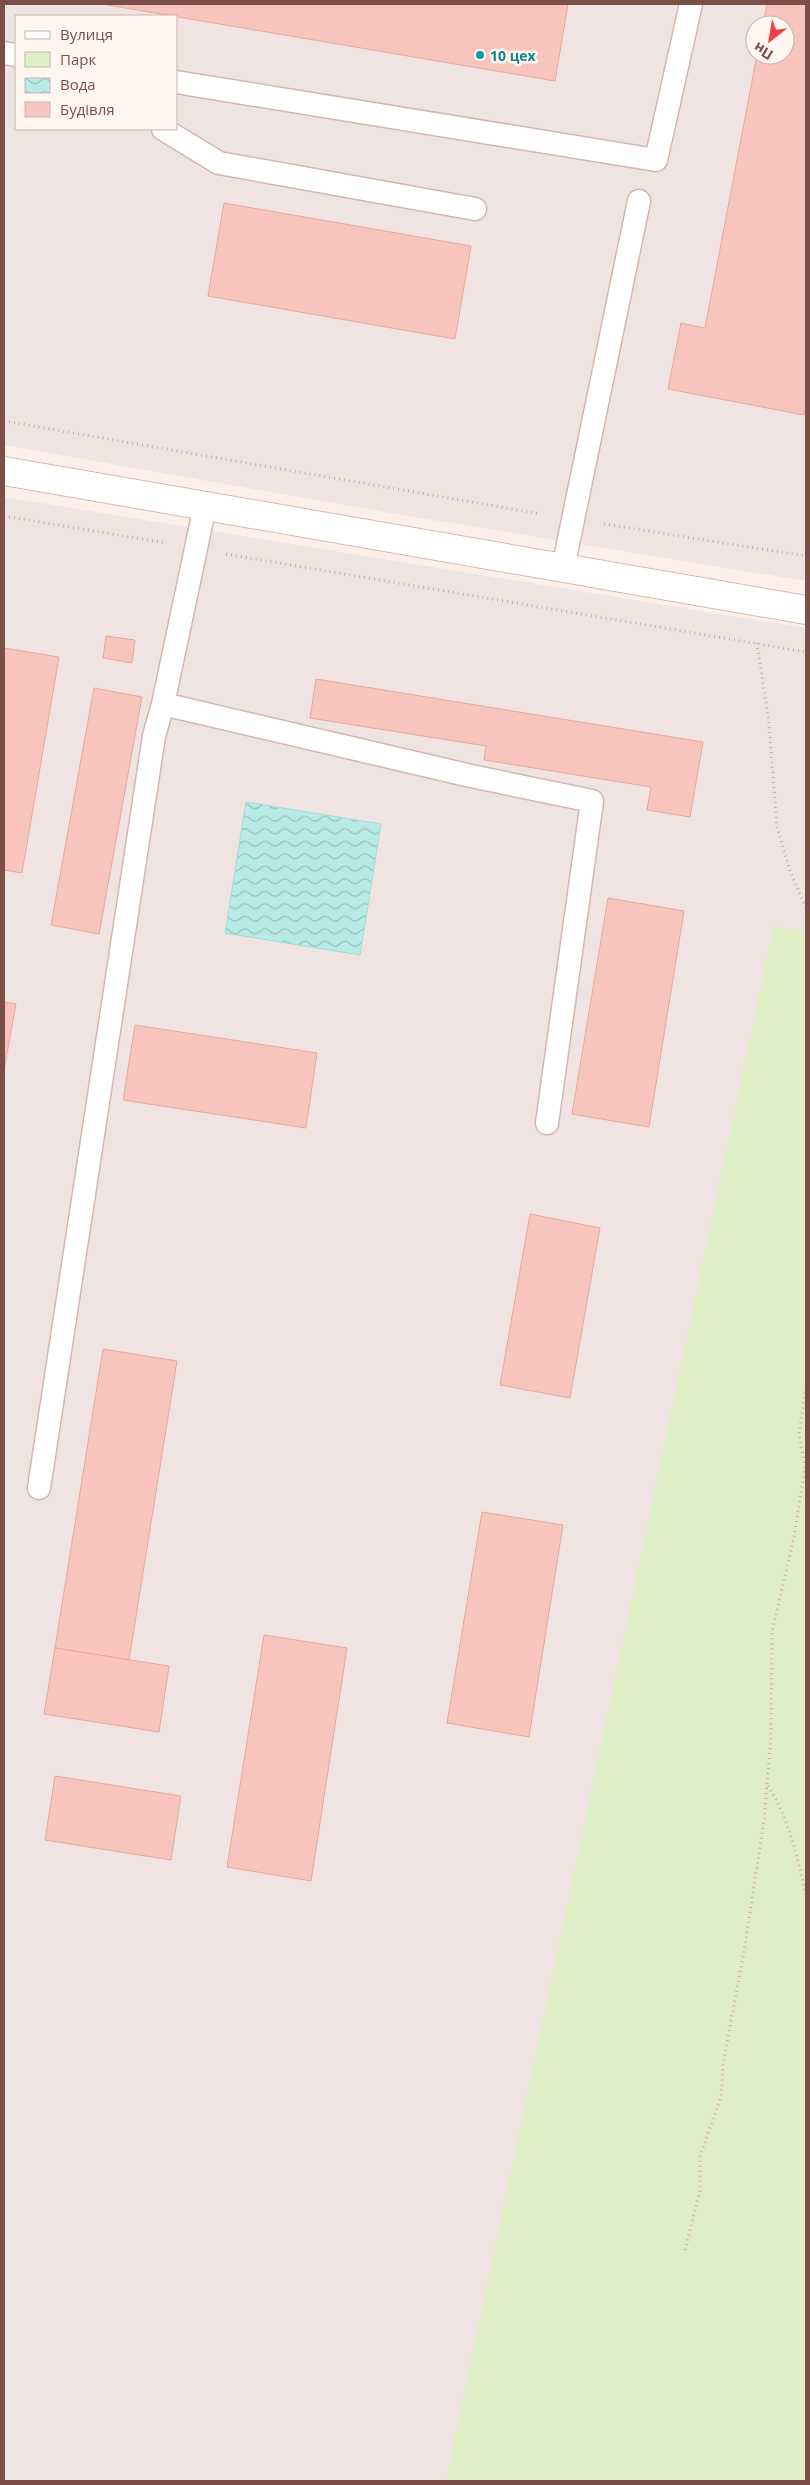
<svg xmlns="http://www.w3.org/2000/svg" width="810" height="2485" viewBox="0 0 810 2485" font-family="'Open Sans',sans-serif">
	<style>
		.industrial { fill: #efe4e1; fill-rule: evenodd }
		.green { fill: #dfeec4 }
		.water { fill: url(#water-waves); stroke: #9fded8 }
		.building { fill: #f7c5bd; stroke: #eba69b }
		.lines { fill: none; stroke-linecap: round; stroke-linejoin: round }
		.lane-casing { stroke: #d5b6af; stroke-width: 25 }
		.secondary-casing { stroke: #dab7ae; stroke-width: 30 }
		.path { stroke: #dda89f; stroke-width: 3; stroke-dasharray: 1 4; stroke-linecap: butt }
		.lane { stroke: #fff; stroke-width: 22 }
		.secondary { stroke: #fff; stroke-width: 28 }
		.culture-dot { fill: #0f9aa8; stroke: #fff6f0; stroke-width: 2 }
		.labels { text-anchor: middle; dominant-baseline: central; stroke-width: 5; stroke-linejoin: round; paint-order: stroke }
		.culture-label { font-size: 14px; font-weight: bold; fill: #0d838f; stroke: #fff6f0; text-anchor: start }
	</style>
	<defs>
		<pattern id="water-waves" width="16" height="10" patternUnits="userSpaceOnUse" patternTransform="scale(1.25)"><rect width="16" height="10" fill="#b9ebe6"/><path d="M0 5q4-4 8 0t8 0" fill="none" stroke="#9bc1bc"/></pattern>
	</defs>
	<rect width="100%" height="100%" fill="#fef0e8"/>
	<g class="industrial">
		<path d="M4 4H806V581L390 513 4 445ZM16 16H176V129H16ZM755 25H785V55H755Z"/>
		<polygon points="4,497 806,628 806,2481 4,2481"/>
	</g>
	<polygon class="green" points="774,926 806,932 806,2481 446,2481"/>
	<polygon class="water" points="246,802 381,824 360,955 225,933"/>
	<g class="building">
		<polygon points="102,4 568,4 555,81"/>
		<polygon points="767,4 806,4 806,404 804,415 668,389 681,323 705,328 757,55 785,55 785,25 763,25"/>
		<polygon points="224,203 471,246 455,339 208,296"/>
		<polygon points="106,636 135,640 132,663 103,658"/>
		<polygon points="4,648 59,657 22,873 4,870"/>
		<polygon points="316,679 703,742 690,817 647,810 651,787 484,760 486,746 310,718"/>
		<polygon points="94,688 142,697 99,934 51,925"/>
		<polygon points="608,898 684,911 649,1127 572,1114"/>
		<polygon points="4,1002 16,1004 4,1070"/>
		<polygon points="135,1025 317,1053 306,1128 123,1100"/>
		<polygon points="530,1214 600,1228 570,1398 500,1385"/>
		<polygon points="103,1349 177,1361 129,1660 55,1648"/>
		<polygon points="482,1512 563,1525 529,1737 447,1723"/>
		<polygon points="264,1635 347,1648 311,1881 227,1867"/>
		<polygon points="55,1648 169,1666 159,1732 44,1714"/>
		<polygon points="55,1776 181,1796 171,1860 45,1840"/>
	</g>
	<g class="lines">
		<defs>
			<g id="lane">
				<polyline points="4,53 16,55"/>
				<polyline points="176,82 656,160 691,4"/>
				<polyline points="163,129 219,163 475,209"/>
				<polyline points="563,568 639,201"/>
				<polyline points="163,704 471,776 592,801 547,1123"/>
				<polyline points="39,1488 154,736 163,704 205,506"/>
			</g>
			<polyline id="secondary" points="4,471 806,610"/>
		</defs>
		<use href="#lane" class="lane-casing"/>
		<use href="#secondary" class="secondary-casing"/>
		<g class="path">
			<polyline points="4,421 541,514"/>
			<polyline points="4,516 166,543"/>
			<polyline points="604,524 806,556"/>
			<polyline points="226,554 806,652"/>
			<polyline points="757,643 769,723 777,827 790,871 806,908"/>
			<path d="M768 1786C789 1819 798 1858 806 1896"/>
			<polyline points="685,2250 700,2190 700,2156 721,2097 723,2064 745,1946 764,1820 771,1737 772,1632 794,1537 805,1467 799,1434 806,1387"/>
		</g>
		<use href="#lane" class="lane"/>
		<use href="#secondary" class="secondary"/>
	</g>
	<circle class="culture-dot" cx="480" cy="55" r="5"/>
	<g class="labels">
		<g class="culture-label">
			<text x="490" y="55">10 цех</text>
		</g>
	</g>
	<rect width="810" height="2485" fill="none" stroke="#7c4e48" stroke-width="10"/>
	<rect x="15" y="15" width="162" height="115" fill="#fff6f0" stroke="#cbb3ad"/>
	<rect x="25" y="31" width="25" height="8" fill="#ffffff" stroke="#cbb3ad"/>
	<text x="60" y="40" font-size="15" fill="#7c4e48">Вулиця</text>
	<rect x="25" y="52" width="25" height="15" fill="#dfeec4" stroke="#cbb3ad"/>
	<text x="60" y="65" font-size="15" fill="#7c4e48">Парк</text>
	<rect x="25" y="78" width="25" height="15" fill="url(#water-waves)" stroke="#cbb3ad"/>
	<text x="60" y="90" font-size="15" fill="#7c4e48">Вода</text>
	<rect x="25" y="102" width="25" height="15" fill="#f7c5bd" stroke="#cbb3ad"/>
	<text x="60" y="115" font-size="15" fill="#7c4e48">Будівля</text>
	<g transform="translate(770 40) rotate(211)"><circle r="24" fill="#fff6f0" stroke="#cbb3ad"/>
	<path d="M0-4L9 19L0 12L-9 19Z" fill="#f34246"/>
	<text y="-8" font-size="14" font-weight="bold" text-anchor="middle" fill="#7c4e48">Пн</text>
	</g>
</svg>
